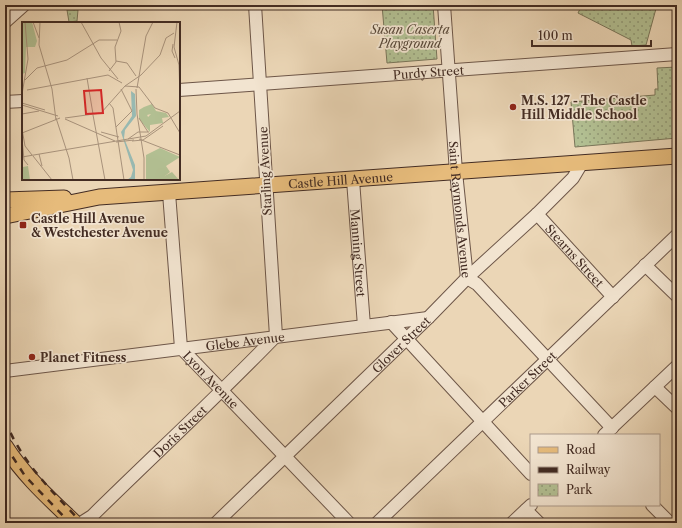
<svg xmlns="http://www.w3.org/2000/svg" width="682" height="528" viewBox="0 0 682 528" font-family="'Libre Caslon Text',serif">
	<style>
		.park { fill: url(#park-dots); stroke: #7a765a }
		.lines { fill: none; stroke-linecap: round; stroke-linejoin: round }
		.minor-casing { stroke: #6d5648; stroke-width: 14 }
		.major-casing { stroke: #432c23; stroke-width: 17 }
		.minor { stroke: #f2e4d0; stroke-width: 12 }
		.major { stroke: #e6bb7b; stroke-width: 15 }
		.rail { stroke: #432c23; stroke-width: 2.5; stroke-dasharray: 7 7; stroke-linecap: butt }
		.poi-dot { fill: #8f2418; stroke: #f2e4d0; stroke-width: 1.5 }
		.labels { text-anchor: middle; dominant-baseline: central; stroke-width: 3.5; stroke-linejoin: round; paint-order: stroke }
		.park-label { font-size: 12px; font-style: italic; fill: #594939; stroke: #f2e4d0 }
		.street-label { font-size: 12px; fill: #432c23; stroke: #f2e4d0 }
		.poi-label { font-size: 12px; font-weight: bold; fill: #432c23; stroke: #f2e4d0; text-anchor: start }
		.inset-road { fill: none; stroke: #a8927b; stroke-width: 1 }
		.view { fill: #d62828; fill-opacity: 0.15; stroke: #d62828; stroke-width: 2 }
		.inset-edge { fill: none; stroke: #432c23; stroke-width: 2 }
	</style>
	<defs>
		<pattern id="park-dots" width="8" height="8" patternUnits="userSpaceOnUse"><rect width="8" height="8" fill="#b2bf92"/><path d="M2 2h.1M6 6h.1" fill="none" stroke="#929b77" stroke-width="1.8" stroke-linecap="round"/></pattern>
	</defs>
	<rect width="100%" height="100%" fill="#ebd6b6"/>
	<filter id="stains"><feTurbulence type="fractalNoise" baseFrequency=".005" numOctaves="4"/><feColorMatrix values="0 0 0 0 .2 0 0 0 0 .09 0 0 0 0 .02 0 0 0 .5 -.17"/></filter>
	<radialGradient id="worn" r=".72"><stop offset=".6" stop-color="#630" stop-opacity="0"/><stop offset="1" stop-color="#630" stop-opacity=".3"/></radialGradient>
	<g class="park">
		<polygon points="382,5 433,5 437,59 387,63"/>
		<polygon points="582,5 657,5 646,45 632,46 631,40 578,13"/>
		<polygon points="67,10 78,10 77,21 69,22"/>
		<polygon points="677,67 677,138 575,147 571,102 655,95 655,89 658,89 657,68"/>
	</g>
	<g class="lines">
		<defs>
			<g id="minor">
				<path id="s1" d="M444 5 456 172 467 278"/>
				<polyline points="5,6 6,5"/>
				<polyline points="5,22 24,5"/>
				<path id="s2" d="M179 90 677 54"/>
				<polyline points="5,102 23,101"/>
				<path id="s3" d="M353 180 364 326"/>
				<path id="s4" d="M169 193 181 348 349 523"/>
				<path id="s5" d="M537 214 613 297"/>
				<polyline points="645,265 677,296"/>
				<polyline points="467,278 477,284 612,428"/>
				<polyline points="391,322 531,474"/>
				<path id="s6" d="M5 371 428 318"/>
				<polyline points="655,387 677,408"/>
				<polyline points="604,435 677,366"/>
				<polyline points="652,505 670,523"/>
				<polyline points="526,510 539,523"/>
				<path id="s7" d="M81 523 92 516C153 456 216 398 276 336L255 5"/>
				<path id="s8" d="M216 523 428 318 467 278 537 214 573 178 582 163"/>
				<path id="s9" d="M377 523 677 235"/>
				<polyline points="512,523 531,505"/>
			</g>
			<g id="major">
				<polyline points="5,200 64,198"/>
				<path id="s10" d="M5 216 99 197 677 156"/>
				<path d="M5 446C24 476 50 499 75 523"/>
			</g>
		</defs>
		<use href="#minor" class="minor-casing"/>
		<use href="#major" class="major-casing"/>
		<use href="#minor" class="minor"/>
		<use href="#major" class="major"/>
		<g class="rail">
			<path d="M5 420C21 462 52 491 82 523"/>
			<polyline points="5,445 25,476 70,523"/>
		</g>
	</g>
	<g class="poi-dot">
		<circle cx="513" cy="107" r="4"/>
		<rect x="19" y="221" width="8" height="8" rx="2"/>
		<circle cx="32" cy="357" r="4"/>
	</g>
	<g class="labels">
		<g class="park-label">
			<text x="410" y="29">Susan Caserta<tspan x="410" dy="14">Playground</tspan></text>
		</g>
		<g class="street-label">
			<text stroke="none"><textPath href="#s2" startOffset="250">Purdy Street</textPath></text>
			<text transform="translate(265 171) rotate(-93)">Starling Avenue</text>
			<text stroke="none"><textPath href="#s10" startOffset="338">Castle Hill Avenue</textPath></text>
			<text stroke="none"><textPath href="#s1" startOffset="205">Saint Raymonds Avenue</textPath></text>
			<text stroke="none"><textPath href="#s3" startOffset="73">Manning Street</textPath></text>
			<text stroke="none"><textPath href="#s5" startOffset="56">Stearns Street</textPath></text>
			<text stroke="none"><textPath href="#s6" startOffset="242">Glebe Avenue</textPath></text>
			<text stroke="none"><textPath href="#s8" startOffset="257">Glover Street</textPath></text>
			<text stroke="none"><textPath href="#s9" startOffset="208">Parker Street</textPath></text>
			<text stroke="none"><textPath href="#s4" startOffset="199">Lyon Avenue</textPath></text>
			<text stroke="none"><textPath href="#s7" startOffset="135">Doris Street</textPath></text>
		</g>
		<g class="poi-label">
			<text x="521" y="100">M.S. 127 - The Castle<tspan x="521" dy="14">Hill Middle School</tspan></text>
			<text x="31" y="218">Castle Hill Avenue<tspan x="31" dy="14">&amp; Westchester Avenue</tspan></text>
			<text x="40" y="357">Planet Fitness</text>
		</g>
	</g>
	<g transform="translate(22 22)">
		<rect width="158" height="158" fill="#ebd6b6"/>
		<path d="M150 150 157 158H138L137 157Z" fill="#b2bf92"/>
		<path d="M130 82 134 89 144 91 147 95 140 96 141 101 128 103V110L117 97V88L122 85 126 95 129 92 125 93 122 85ZM138 126 158 135 144 144 148 150 138 158H124V133Z" fill="#b2bf92"/>
		<path d="M0 0H10L15 19 13 25H4L3 51 0 52ZM6 144 8 158H0L1 145Z" fill="#b2bf92"/>
		<path d="M109 69 113 72 114 94 103 108 102 116 113 143V158H105L109 155 111 148 99 110 110 94Z" fill="#98b9b1"/>
		<path class="inset-road" d="M11 0 17 16M18 0 17 23 30 67 34 98M59 0 79 36 96 57M155 0 152 25 157 43 158 77M151 22 150 29 153 36M94 39 105 41 114 54M87 49 94 40 93 25 99 9 97 0M65 56 71 92M3 58 15 46 45 38 77 18H95M103 64 117 65 133 86 146 91 158 111M115 66 124 14 131 0M114 67 115 92 122 136V158M5 68 86 53 100 61M0 72 6 37 3 0M0 81 23 88M87 81 91 86 102 158M0 83 36 94M0 92 17 89M71 93 83 158M34 96 47 136 51 158M43 96 79 91 103 64 119 53 138 33 144 16 152 11M117 96 126 110M43 97 93 119M94 105 110 89 99 67M0 107 3 124 10 133M79 110 97 115M0 111 38 96M0 116 2 138 6 143M106 117 116 110H127M117 117 158 133M110 119 121 118 141 104M94 120 112 118M17 132 20 144M11 134 30 158M0 135 124 114 158 89"/>
		<path class="view" d="M79 68 81 91 64 92 62 69Z"/>
		<rect width="158" height="158" class="inset-edge"/>
	</g>
	<rect width="682" height="528" fill="none" stroke="#ebd6b6" stroke-width="20"/>
	<rect x="6" y="6" width="670" height="516" fill="none" stroke="#432c23" stroke-width="2"/>
	<rect x="10" y="10" width="662" height="508" fill="none" stroke="#432c23"/>
	<rect x="530" y="434" width="130" height="72" fill="#f2e4d0" stroke="#ac9a8b"/>
	<rect x="538" y="447" width="20" height="6" fill="#e6bb7b" stroke="#ac9a8b"/>
	<text x="566" y="454" font-size="12" fill="#432c23">Road</text>
	<rect x="538" y="467" width="20" height="6" fill="#432c23" stroke="#ac9a8b"/>
	<text x="566" y="474" font-size="12" fill="#432c23">Railway</text>
	<rect x="538" y="484" width="20" height="12" fill="url(#park-dots)" stroke="#ac9a8b"/>
	<text x="566" y="494" font-size="12" fill="#432c23">Park</text>
	<path d="M532 40v6h119v-6" fill="none" stroke="#432c23" stroke-width="2"/>
	<text x="538" y="40" font-size="12" fill="#432c23" stroke="#f2e4d0" stroke-width="3" paint-order="stroke">100 m</text>
	<rect width="100%" height="100%" filter="url(#stains)"/>
	<rect width="100%" height="100%" fill="url(#worn)"/>
</svg>
